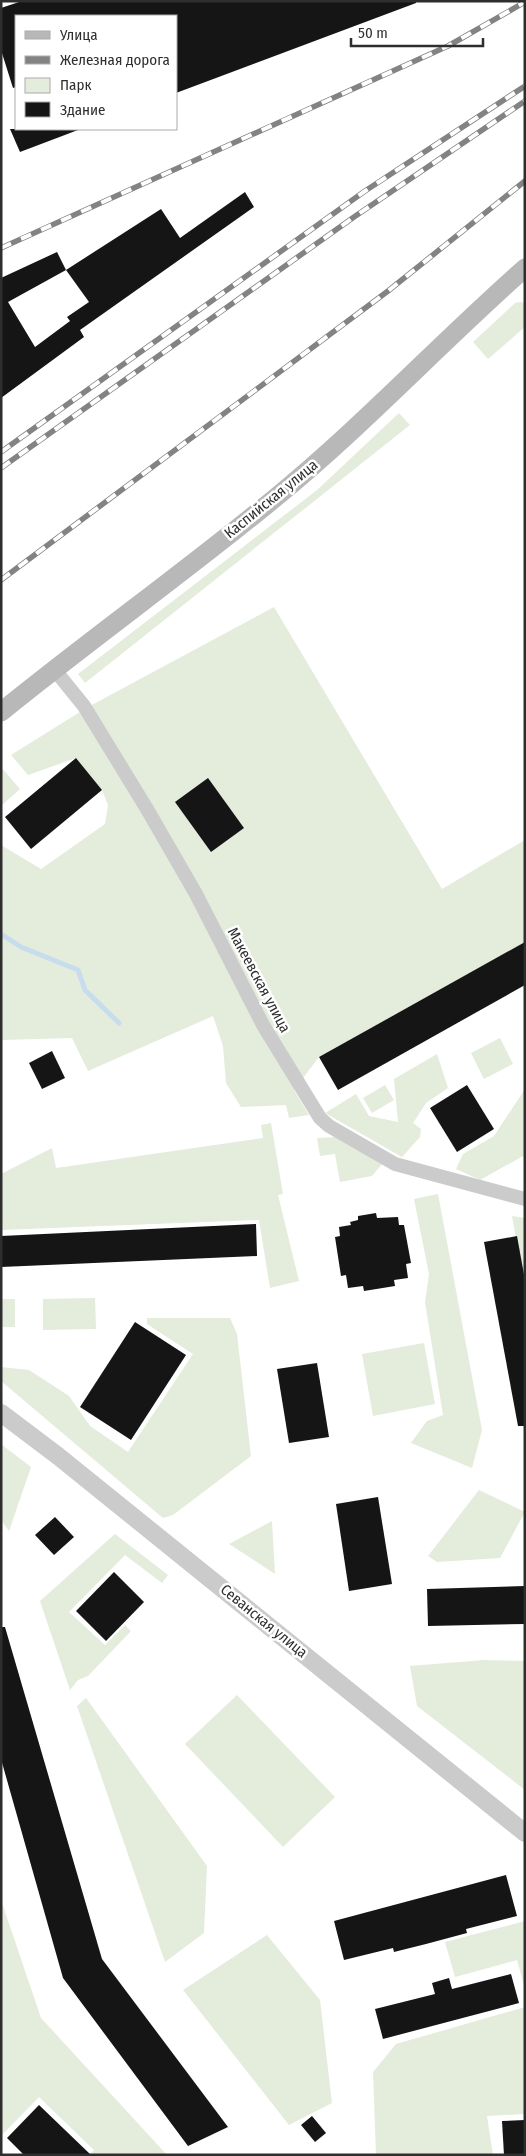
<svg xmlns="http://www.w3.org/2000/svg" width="526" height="2156" viewBox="0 0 526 2156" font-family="'Fira Sans Condensed',sans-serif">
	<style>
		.green { fill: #e4ecdc }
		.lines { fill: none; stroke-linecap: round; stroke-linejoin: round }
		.stream { stroke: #c7dded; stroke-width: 5 }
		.building { fill: #151515; fill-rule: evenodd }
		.minor { stroke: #cbcbcb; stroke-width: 14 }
		.tertiary { stroke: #cbcbcb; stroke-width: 18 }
		.secondary { stroke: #b8b8b8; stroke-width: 19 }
		.rail-casing { stroke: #838383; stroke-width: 5.5 }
		.rail { stroke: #fff; stroke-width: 4; stroke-dasharray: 11; stroke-linecap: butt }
		.labels { text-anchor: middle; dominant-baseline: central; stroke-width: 5; stroke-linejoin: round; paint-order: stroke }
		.street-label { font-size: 15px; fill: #2e2e2e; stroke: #fff }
	</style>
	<rect width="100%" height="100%" fill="#fff"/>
	<g class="green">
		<polygon points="520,302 525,303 525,327 488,359 473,342 515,303"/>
		<polygon points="399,413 410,425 85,683 78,674 317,490"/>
		<polygon points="274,607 442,889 525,840 525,942 319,1057 294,1090 309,1115 289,1118 286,1105 241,1107 226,1083 223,1046 213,1016 88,1071 72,1038 1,1040 1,845 41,869 105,824 108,805 102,790 76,758 28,775 11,755 88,707"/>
		<polygon points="1,767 20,789 1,806"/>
		<polygon points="500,1038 513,1064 484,1079 471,1053"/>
		<polygon points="437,1054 448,1088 426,1103 413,1123 421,1129 420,1137 402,1157 325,1113 356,1094 369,1116 398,1122 394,1079"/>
		<polygon points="385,1085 394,1100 372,1113 363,1098"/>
		<polygon points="525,1089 525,1155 480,1180 456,1169 463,1154 494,1136"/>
		<polygon points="271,1123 283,1194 278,1195 299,1281 270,1288 259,1220 1,1230 1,1174 52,1148 56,1168 263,1138 261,1125"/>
		<polygon points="335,1137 383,1163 372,1176 340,1182 335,1154 320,1156 317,1138"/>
		<polygon points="438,1194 482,1430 472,1468 411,1443 427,1421 443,1415 425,1302 429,1274 414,1199"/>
		<polygon points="512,1216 525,1218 525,1289"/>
		<polygon points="95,1298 96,1329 43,1330 43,1299"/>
		<rect x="1" y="1299" width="14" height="28"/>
		<polygon points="147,1318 230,1318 237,1334 251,1456 173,1515 163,1518 1,1381 1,1367 29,1370 69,1396 90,1426 128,1452 193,1354 147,1324"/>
		<polygon points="424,1343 435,1404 373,1416 362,1354"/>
		<polygon points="1,1444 31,1467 9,1531 1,1520"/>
		<polygon points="479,1490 525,1512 500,1558 437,1562 428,1556"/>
		<polygon points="272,1521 275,1574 229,1544"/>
		<polygon points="115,1534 168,1575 162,1583 125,1555 69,1612 105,1645 125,1625 131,1631 88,1676 78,1680 70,1690 40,1601"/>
		<polygon points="484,1660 525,1661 525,1790 417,1706 410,1666"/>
		<polygon points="237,1695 335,1797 283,1847 185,1744"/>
		<polygon points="86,1698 207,1866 204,1933 165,1962 77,1706"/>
		<polygon points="1,1900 41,2018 167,2155 90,2155 94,2150 39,2097 1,2136"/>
		<polygon points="525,1921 525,1989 517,1960 455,1977 445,1942"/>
		<polygon points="267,1935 320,2000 332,2103 289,2125 183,1990"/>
		<polygon points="525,2007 525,2114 487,2116 493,2155 376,2155 373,2072 396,2044"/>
	</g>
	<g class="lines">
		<polyline class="stream" points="1,934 21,947 78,970 85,990 119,1023"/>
	</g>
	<g class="building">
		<polygon points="22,1 416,1 416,3 176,93 176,16 16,16 16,87 13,88 1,50 1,8"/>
		<polygon points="10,129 78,129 78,130 20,152"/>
		<path d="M245 192 254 207 80 330 84 337 1 398V278L57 252 66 270 161 209 180 238ZM66 270 89 302 67 317 70 321 35 347 8 302Z"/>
		<polygon points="76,758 102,790 31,849 5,817"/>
		<polygon points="208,778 244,828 211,852 175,802"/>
		<polygon points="525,942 525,985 338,1090 319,1057"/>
		<polygon points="52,1051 65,1078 42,1089 29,1063"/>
		<polygon points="467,1085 494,1129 457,1152 430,1108"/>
		<polygon points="376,1213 377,1218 398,1217 399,1225 404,1225 411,1263 406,1264 408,1278 394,1280 395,1286 364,1291 363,1286 348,1288 346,1275 341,1276 335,1237 340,1236 339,1227 351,1225 350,1222 358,1220 358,1216"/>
		<polygon points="256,1224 257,1256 1,1267 1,1236"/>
		<polygon points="517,1236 525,1280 525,1426 518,1426 484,1242"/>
		<polygon points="135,1322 186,1355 131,1440 80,1407"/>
		<polygon points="317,1363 329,1437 289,1443 277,1369"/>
		<polygon points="378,1497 392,1584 349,1591 336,1504"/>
		<polygon points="55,1517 74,1537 54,1555 35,1535"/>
		<polygon points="114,1572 144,1602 106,1641 76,1611"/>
		<polygon points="525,1586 525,1624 428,1626 427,1589"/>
		<polygon points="1,1627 5,1627 102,1959 228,2127 188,2146 63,1978 1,1759"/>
		<polygon points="506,1875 517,1916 466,1929 467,1933 426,1944 394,1952 393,1948 344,1960 334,1921"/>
		<polygon points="511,1974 519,2003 383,2039 375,2009 435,1994 432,1983 449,1978 452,1989"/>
		<polygon points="39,2105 91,2155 24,2155 7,2138"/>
		<polygon points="312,2116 326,2133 315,2142 301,2125"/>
		<polygon points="525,2120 525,2155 504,2155 502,2121"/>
	</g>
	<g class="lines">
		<polyline class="minor" points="54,669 84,706 147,809 196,894 263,1025 320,1118 329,1126 395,1164 525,1199"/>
		<polyline class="tertiary" points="1,1413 58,1456 525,1833"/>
		<path class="secondary" d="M1 712C91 639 185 572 275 498 363 426 440 343 525 268"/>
		<defs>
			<g id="rail">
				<polyline points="1,248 448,46 525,2"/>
				<polyline points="1,452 365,191 525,86"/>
				<polyline points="1,468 354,217 525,101"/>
				<polyline points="1,580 388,291 525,181"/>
			</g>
		</defs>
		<use href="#rail" class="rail-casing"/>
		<use href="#rail" class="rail"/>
	</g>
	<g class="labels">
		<g class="street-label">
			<text transform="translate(271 499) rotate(-39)">Каспийская улица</text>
			<text transform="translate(259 980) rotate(62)">Макеевская улица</text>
			<text transform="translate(264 1621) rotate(39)">Севанская улица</text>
		</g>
	</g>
	<rect width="526" height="2156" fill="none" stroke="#2e2e2e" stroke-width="5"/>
	<rect x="15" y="15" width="162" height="115" fill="#ffffff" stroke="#ababab"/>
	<rect x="25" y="31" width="25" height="8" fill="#b8b8b8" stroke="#ababab"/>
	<text x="60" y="40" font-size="15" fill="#2e2e2e">Улица</text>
	<rect x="25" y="56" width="25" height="8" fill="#838383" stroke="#ababab"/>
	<text x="60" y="65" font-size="15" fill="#2e2e2e">Железная дорога</text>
	<rect x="25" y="78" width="25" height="15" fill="#e4ecdc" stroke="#ababab"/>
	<text x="60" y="90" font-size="15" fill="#2e2e2e">Парк</text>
	<rect x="25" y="102" width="25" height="15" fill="#151515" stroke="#ababab"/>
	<text x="60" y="115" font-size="15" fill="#2e2e2e">Здание</text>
	<path d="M351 38v8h132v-8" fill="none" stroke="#2e2e2e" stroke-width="2.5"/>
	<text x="358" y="38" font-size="15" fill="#2e2e2e" stroke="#ffffff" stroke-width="4" paint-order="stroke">50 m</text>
</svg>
